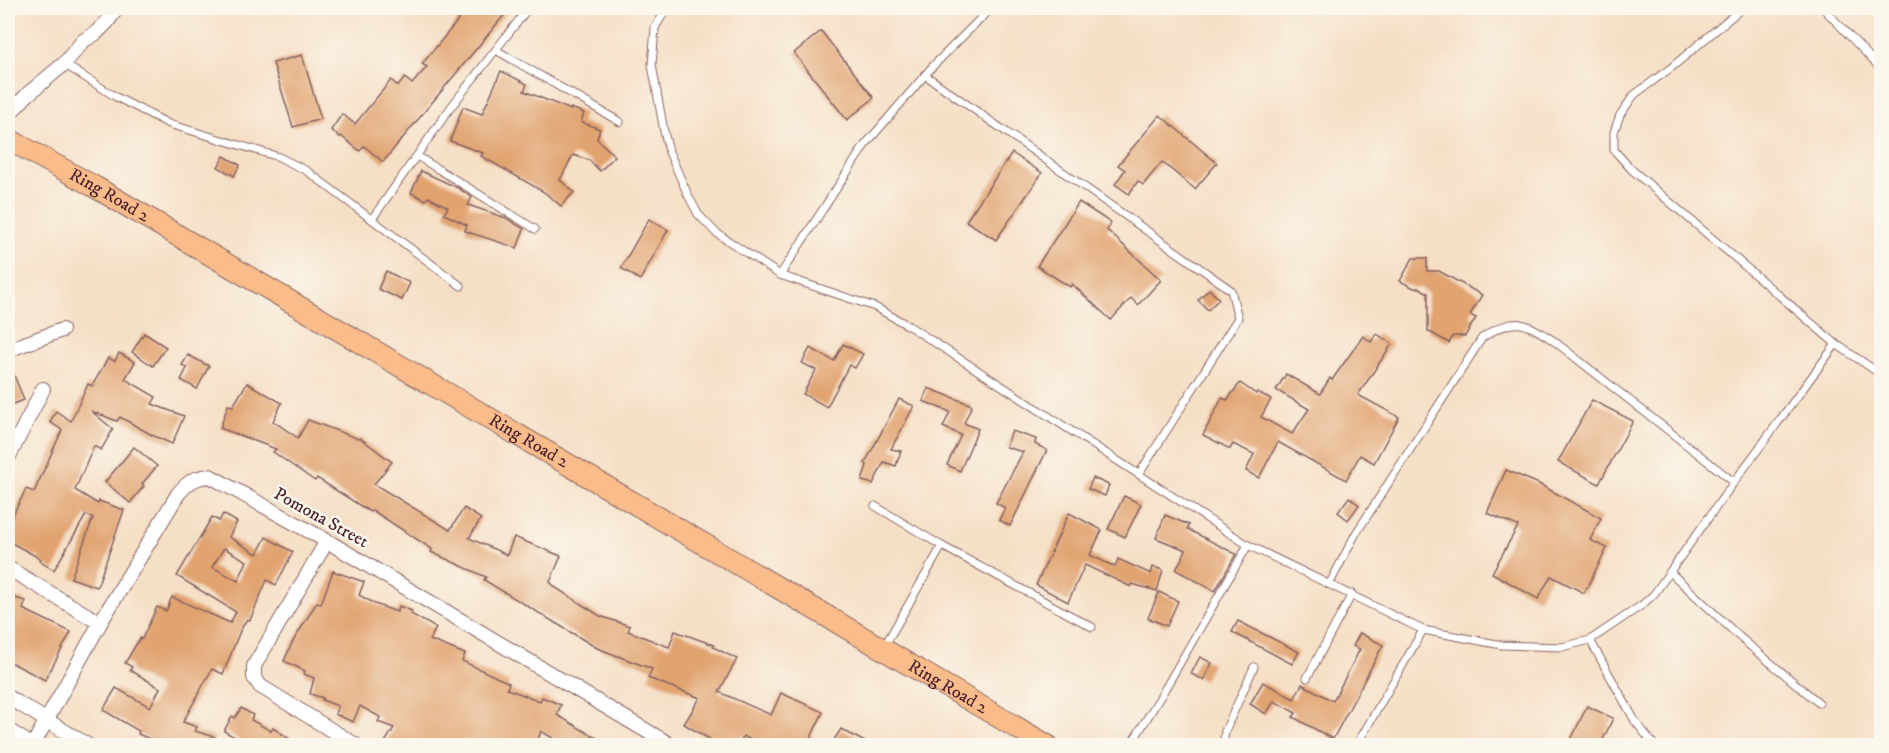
<svg xmlns="http://www.w3.org/2000/svg" width="1889" height="753" viewBox="0 0 1889 753" font-family="'IM FELL DW Pica',serif">
	<style>
		.building { fill: #e1a370; fill-rule: evenodd }
		.lines { fill: none; stroke-linecap: round; stroke-linejoin: round }
		.service-casing { stroke: #866261; stroke-width: 9 }
		.minor-casing { stroke: #866261; stroke-width: 16 }
		.primary-casing { stroke: #866261; stroke-width: 23 }
		.service { stroke: #fff; stroke-width: 7 }
		.minor { stroke: #fff; stroke-width: 14 }
		.primary { stroke: #f9bc8a; stroke-width: 21 }
		.labels { text-anchor: middle; dominant-baseline: central; stroke-width: 5; stroke-linejoin: round; paint-order: stroke }
		.street-label { font-size: 18px; fill: #4a1f2b; stroke: #fbf7ec }
	</style>
	<rect width="100%" height="100%" fill="#fbf7ec"/>
	<filter id="ink" filterUnits="userSpaceOnUse"><feTurbulence type="fractalNoise" baseFrequency=".0167" numOctaves="2"/><feDisplacementMap in="SourceGraphic" scale="12" xChannelSelector="R" yChannelSelector="G"/><feConvolveMatrix kernelMatrix="1 2 1 2 8 2 1 2 1" color-interpolation-filters="sRGB"/></filter>
	<filter id="wash" filterUnits="userSpaceOnUse"><feTurbulence type="fractalNoise" baseFrequency=".008" numOctaves="4" result="noise"/><feDisplacementMap in="SourceGraphic" scale="24" xChannelSelector="R" yChannelSelector="G"/><feGaussianBlur stdDeviation="1.35" result="paint"/><feColorMatrix in="noise" values="0 0 0 0 0 0 0 0 0 0 0 0 0 0 0 0 0 1.4 0 .05"/><feComposite in="paint" operator="in"/></filter>
	<g filter="url(#wash)">
		<rect width="100%" height="100%" fill="#f5dfc6"/>
		<g id="blocks">
			<g class="building">
				<polygon points="468,8 510,8 383,162 364,146 360,151 341,136 340,137 331,130 342,114 355,124 391,80 398,86 405,78 412,84 427,67 422,64"/>
				<polygon points="821,31 874,98 847,120 794,53"/>
				<polygon points="302,55 321,119 293,127 273,63"/>
				<polygon points="501,71 527,84 524,91 571,110 571,108 584,113 581,122 600,129 597,139 615,156 600,171 589,160 573,155 560,180 574,192 561,206 544,192 481,156 483,153 450,141 463,107 482,114"/>
				<polygon points="1160,115 1217,163 1195,189 1162,162 1143,185 1138,181 1129,194 1115,184 1125,170 1118,165"/>
				<polygon points="1012,153 1042,173 996,240 966,221"/>
				<polygon points="224,156 240,165 234,176 218,167"/>
				<polygon points="421,171 458,188 472,197 468,205 506,218 524,229 517,248 465,231 467,225 444,214 448,207 428,197 426,200 411,193"/>
				<polygon points="1079,202 1111,223 1107,230 1161,280 1138,305 1131,298 1111,320 1072,284 1070,287 1037,266"/>
				<polygon points="649,219 668,230 640,280 621,268"/>
				<polygon points="1413,258 1427,258 1427,271 1439,271 1482,295 1470,315 1476,318 1465,336 1453,336 1449,343 1428,331 1428,293 1420,288 1414,288 1400,281"/>
				<polygon points="386,271 410,283 402,300 378,289"/>
				<polygon points="1209,289 1219,299 1208,310 1198,300"/>
				<polygon points="144,333 166,347 153,366 132,352"/>
				<polygon points="1377,334 1392,344 1358,395 1399,417 1374,463 1360,455 1346,480 1278,442 1259,478 1246,471 1254,454 1233,444 1230,449 1203,435 1222,398 1227,400 1240,383 1256,394 1257,392 1271,399 1261,417 1292,434 1309,409 1276,390 1286,374 1320,394 1330,378 1332,380 1363,336 1371,342"/>
				<polygon points="843,344 863,354 855,368 849,365 827,407 803,394 816,370 802,363 810,348 834,361"/>
				<polygon points="119,353 135,362 125,379 156,397 152,404 184,416 172,444 152,435 120,417 117,421 91,411 113,429 101,450 94,446 75,490 98,504 99,501 124,510 97,587 71,578 93,518 86,515 54,570 39,561 41,559 8,541 8,525 26,489 34,492 62,430 50,422 56,411 71,421 88,384 92,386 108,358 115,361"/>
				<polygon points="188,355 209,366 197,389 181,380 187,368 182,365"/>
				<polygon points="8,360 24,400 8,406"/>
				<polygon points="247,383 282,403 273,421 298,438 308,420 359,439 360,438 392,462 374,484 450,530 464,508 481,519 469,538 507,555 514,537 561,556 550,582 556,588 600,616 630,626 628,631 669,647 675,631 714,645 713,647 737,659 719,692 771,715 781,693 823,712 807,746 763,746 743,736 740,746 722,746 716,743 684,724 700,698 648,678 652,669 597,648 484,580 486,577 431,552 432,549 372,510 370,512 317,478 315,481 273,452 276,449 220,428 228,405 233,406"/>
				<polygon points="928,388 972,405 964,423 978,429 960,471 947,465 961,435 943,427 950,412 923,401"/>
				<polygon points="899,399 914,406 891,449 901,451 896,466 884,462 873,484 862,481 867,465 865,463"/>
				<polygon points="1592,400 1633,421 1599,484 1558,462"/>
				<polygon points="1012,431 1036,439 1035,444 1047,450 1010,526 999,520 1005,508 996,503 1023,452 1006,447"/>
				<polygon points="134,447 157,466 142,484 144,486 130,503 105,482"/>
				<polygon points="1506,470 1539,484 1601,518 1590,540 1607,548 1584,593 1551,576 1538,599 1492,573 1518,526 1487,513"/>
				<polygon points="1093,478 1109,485 1105,496 1088,489"/>
				<polygon points="1124,496 1141,504 1125,537 1108,529"/>
				<polygon points="1349,497 1359,505 1348,520 1338,512"/>
				<polygon points="1069,513 1102,530 1090,555 1115,567 1118,559 1151,574 1153,567 1163,570 1157,591 1132,584 1131,587 1085,565 1068,602 1036,585"/>
				<path d="M223 514 237 522 229 537 257 554 266 537 293 552 276 585 267 580 250 620 247 619 240 631 223 674 212 669 183 722 197 727 195 731 215 737 212 746H167L138 734 139 731 103 710 116 688 150 707 160 688 130 670 132 667 125 663 140 638 142 639 157 607 166 611 172 597 230 623 236 612 177 576 212 517 219 521ZM224 548 247 561 238 581 212 567Z"/>
				<polygon points="1165,515 1189,525 1187,529 1236,554 1215,591 1176,570 1186,550 1156,538"/>
				<polygon points="333,571 364,582 359,595 375,604 397,612 399,606 412,611 411,614 436,628 430,640 465,654 462,661 509,683 507,689 540,701 542,697 561,705 557,715 610,746 566,746 541,731 536,746 391,746 385,742 394,728 378,722 380,717 360,706 353,722 335,714 338,706 322,700 323,698 310,694 314,678 304,674 305,671 284,661 292,643 317,602 321,604"/>
				<polygon points="1159,592 1178,601 1167,626 1148,618"/>
				<polygon points="8,596 26,601 23,609 71,632 45,680 8,661"/>
				<polygon points="1238,621 1299,652 1292,664 1232,632"/>
				<polygon points="1360,633 1383,645 1333,739 1293,717 1296,713 1274,701 1266,714 1250,704 1263,682 1294,699 1302,684 1333,701 1360,649 1353,646"/>
				<polygon points="1200,657 1212,663 1204,680 1191,674"/>
				<polygon points="1587,706 1613,718 1600,746 1568,746"/>
				<polygon points="241,708 253,715 251,720 271,731 273,728 301,746 250,746 224,731 232,716 235,718"/>
				<polygon points="841,729 872,746 845,746 834,740"/>
			</g>
		</g>
	</g>
	<g filter="url(#ink)">
		<use href="#blocks" fill-opacity="0" stroke="#866261" stroke-width="1.5"/>
		<g class="lines">
			<defs>
				<g id="service">
					<polyline points="667,8 655,28 652,65 664,131 669,152 688,195 698,214 715,232 780,275 875,307 909,326 1248,545 1423,630 1502,645 1562,647 1590,640 1642,605 1654,594 1734,482 1836,344"/>
					<polyline points="1742,8 1672,67 1634,95 1620,115 1614,132 1614,150 1631,169 1836,344 1882,375"/>
					<polyline points="1823,8 1882,70"/>
					<polyline points="496,50 620,122"/>
					<polyline points="64,64 116,97 169,124 279,157 307,171 461,286"/>
					<polyline points="925,75 1231,290 1238,318 1139,474"/>
					<polyline points="417,156 535,229"/>
					<polyline points="372,219 451,107 526,11"/>
					<polyline points="780,275 865,145 932,67 991,8"/>
					<polyline points="875,506 942,546"/>
					<polyline points="1670,572 1743,640 1819,703"/>
					<path d="M1330 583 1355 535 1482 338C1514 316 1524 321 1554 341L1734 482"/>
					<polyline points="1590,640 1635,721 1655,746"/>
					<polyline points="884,647 942,546 1092,627"/>
					<polyline points="1307,678 1352,594"/>
					<polyline points="1130,746 1162,694 1248,545"/>
					<polyline points="1223,746 1225,731 1254,667"/>
					<polyline points="1356,746 1423,630"/>
				</g>
				<g id="minor">
					<polyline points="8,115 28,94 64,64 83,41 96,33 107,22 117,8"/>
					<polyline points="8,350 62,330"/>
					<polyline points="8,458 43,389"/>
					<polyline points="327,541 254,666 254,677 260,686 357,746"/>
					<polyline points="8,568 100,623"/>
					<polyline points="8,697 89,746"/>
					<polyline points="8,730 33,746"/>
					<path d="M33 745 100 623 178 494C188 482 195 477 210 476L327 541 672 746"/>
				</g>
				<g id="primary">
					<path id="s1" d="M8 139 95 187 1048 746"/>
				</g>
			</defs>
			<use href="#service" class="service-casing"/>
			<use href="#minor" class="minor-casing"/>
			<use href="#primary" class="primary-casing"/>
			<use href="#service" class="service"/>
			<use href="#minor" class="minor"/>
			<use href="#primary" class="primary"/>
		</g>
	</g>
	<g class="labels">
		<g class="street-label">
			<text stroke="none"><textPath href="#s1" startOffset="116">Ring Road 2</textPath></text>
			<text stroke="none"><textPath href="#s1" startOffset="602">Ring Road 2</textPath></text>
			<text transform="translate(321 518) rotate(29)">Pomona Street</text>
			<text stroke="none"><textPath href="#s1" startOffset="1088">Ring Road 2</textPath></text>
		</g>
	</g>
	<rect width="1889" height="753" fill="none" stroke="#fbf7ec" stroke-width="30"/>
</svg>
